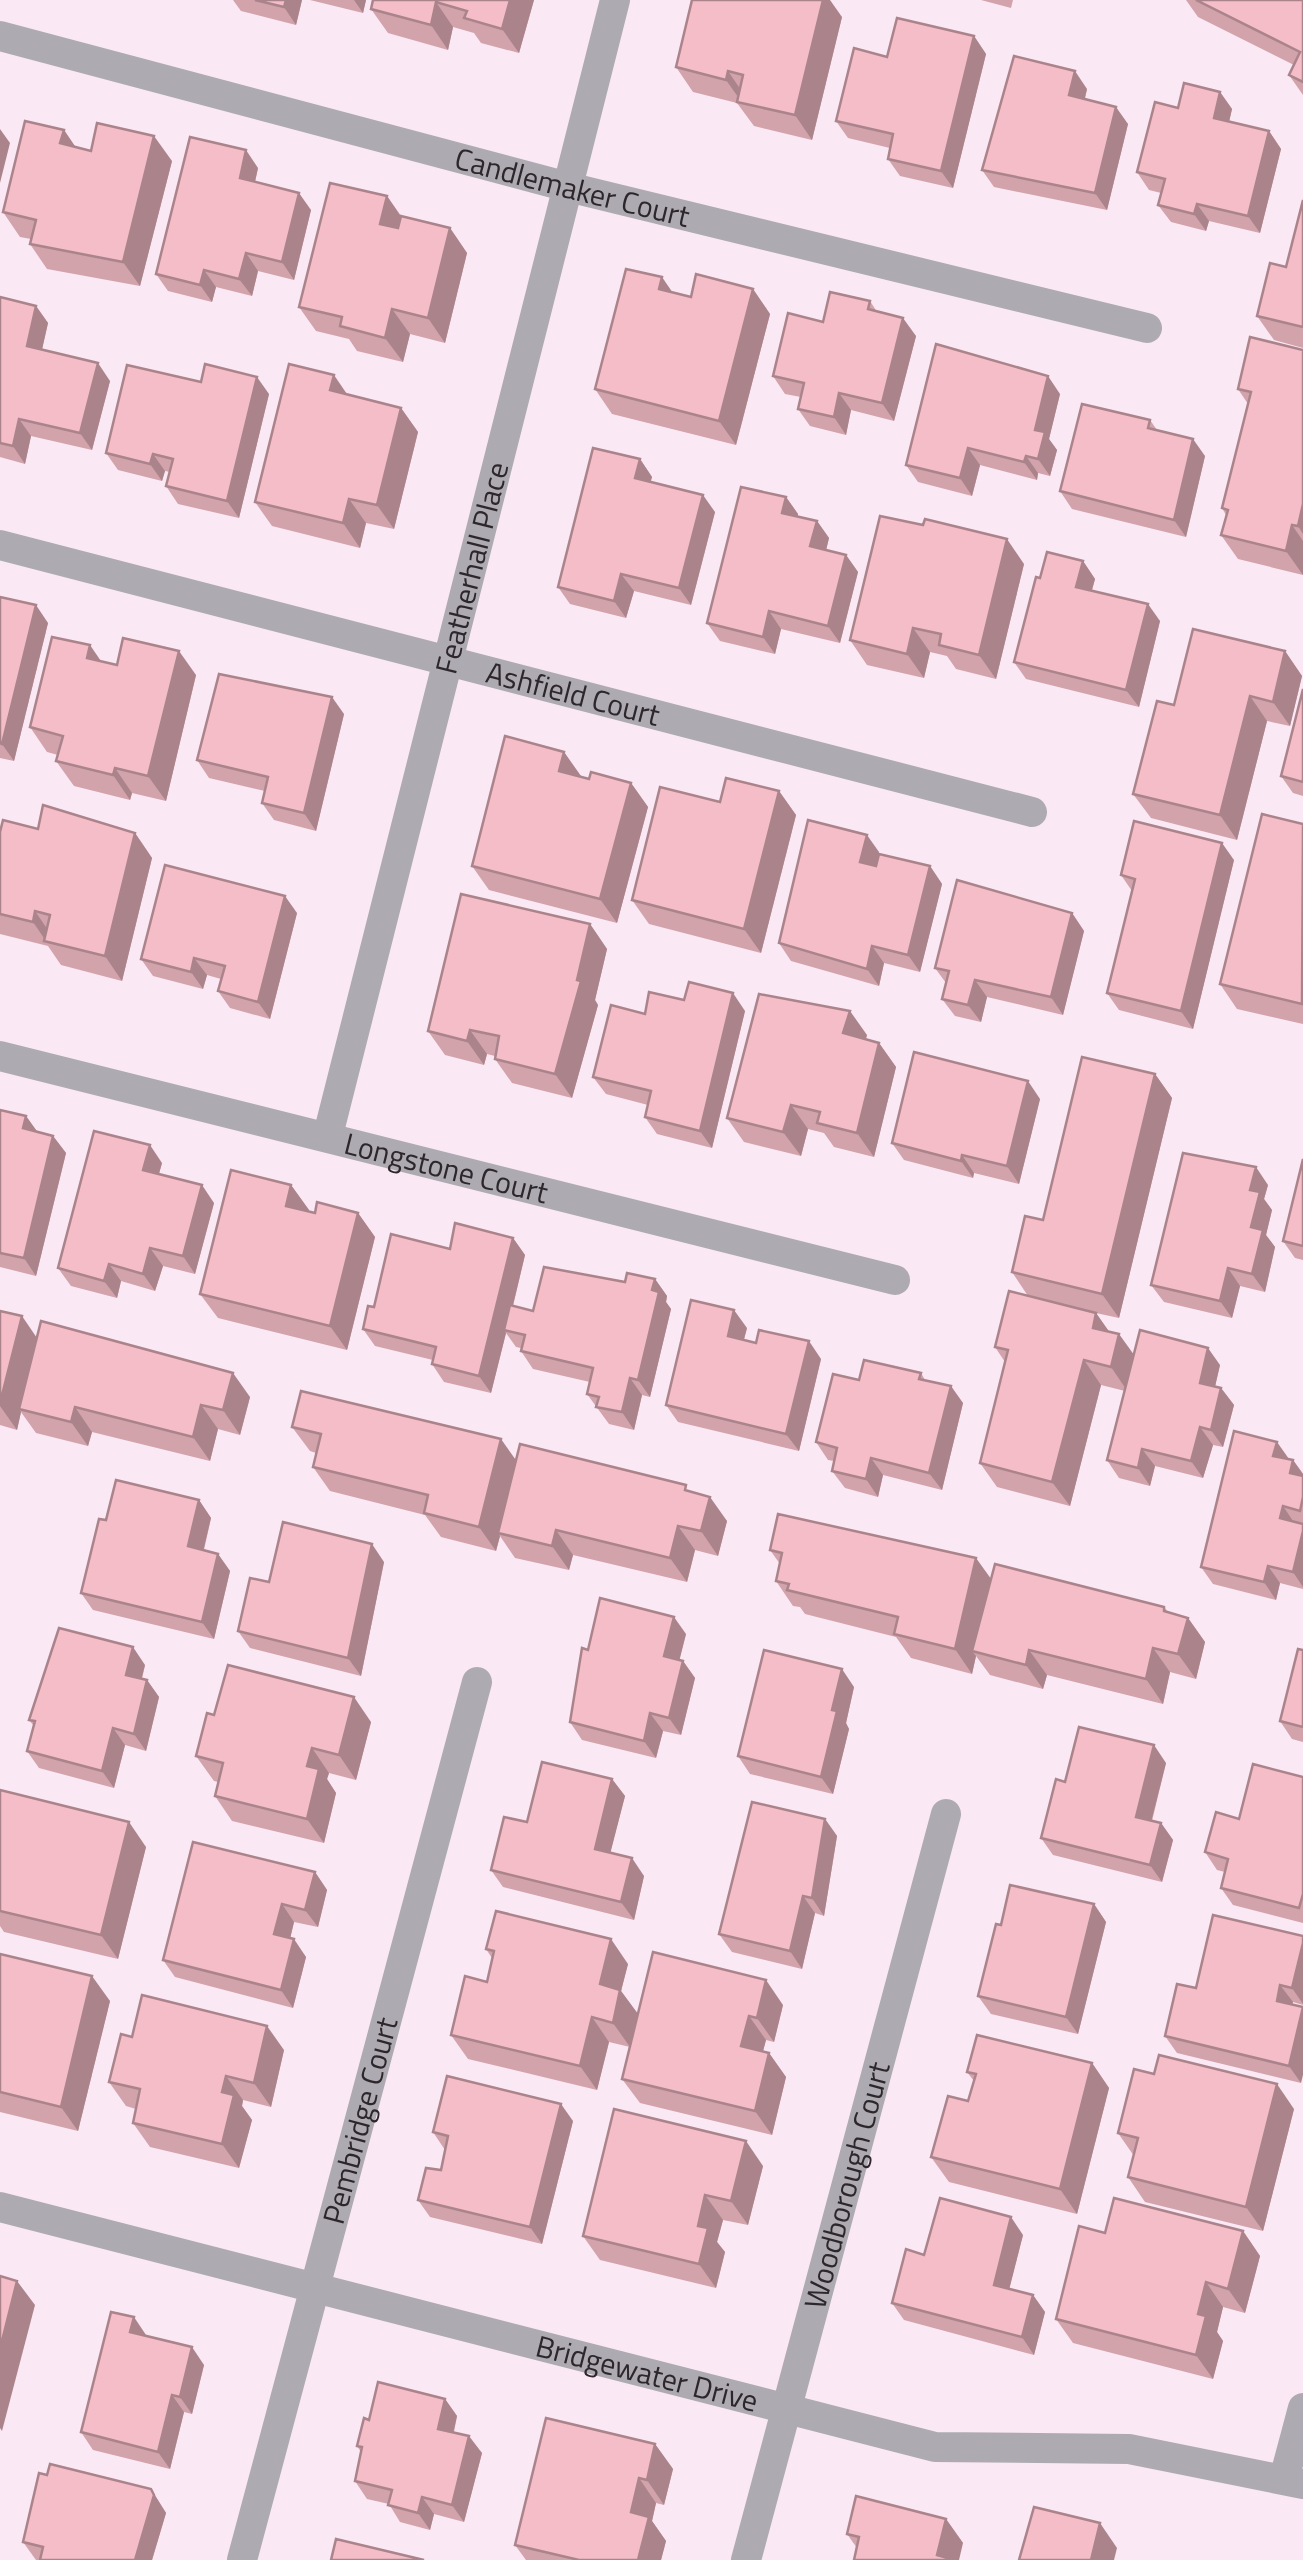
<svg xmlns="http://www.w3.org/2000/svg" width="1303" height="2560" viewBox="0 0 1303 2560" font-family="'Titillium Web',sans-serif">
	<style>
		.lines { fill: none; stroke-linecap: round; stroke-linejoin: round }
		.minor { stroke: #adaab2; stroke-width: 30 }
		.wall { fill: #d2a3ab }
		.shaded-wall { fill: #ab848b }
		.building { fill: #f4bdc7; stroke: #ab848b; stroke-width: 2.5 }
		.labels { text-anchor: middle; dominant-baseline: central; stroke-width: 8; stroke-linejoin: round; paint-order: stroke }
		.street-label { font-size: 30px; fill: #2d272b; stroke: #fefafc }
	</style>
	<rect width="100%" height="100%" fill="#fae8f5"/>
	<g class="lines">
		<g class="minor">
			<path id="s1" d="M0 36 568 187 1147 328"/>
			<path id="s2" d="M0 545 1032 812"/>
			<path id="s3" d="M0 1056 895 1280"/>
			<path id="s4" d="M328 1135 615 0"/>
			<path id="s5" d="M0 2207 935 2447 1129 2449 1303 2484"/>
			<polyline points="1284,2479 1303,2408"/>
			<path id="s6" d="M242 2560 477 1682"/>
			<path id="s7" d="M746 2560 946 1814"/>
		</g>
	</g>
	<g class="wall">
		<polygon points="233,0 302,0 296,25 241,11"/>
		<polygon points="310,0 366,0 363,13"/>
		<polygon points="373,0 534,0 519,53 481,43 474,33 453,27 448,50 388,33 371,9"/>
		<polygon points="981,0 1013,0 1011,8"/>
		<polygon points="1186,0 1303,0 1303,95 1289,75 1294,65 1198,17"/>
		<polygon points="842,17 812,140 754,126 737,103 693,92 676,67"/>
		<polygon points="974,36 986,54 953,188 900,176 888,159 890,148 848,138 836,121 887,57"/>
		<polygon points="1087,89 1085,99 1128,124 1107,210 994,187 982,170"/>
		<polygon points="1220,92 1232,109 1229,122 1269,131 1281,149 1260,233 1209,221 1206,231 1171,222 1158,205 1161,193 1149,190 1137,172 1178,108"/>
		<polygon points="64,130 75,147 91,151 172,161 140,286 47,269 30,244 31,239 20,237 3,212"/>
		<polygon points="258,168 255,182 311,210 294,280 258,271 252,296 216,287 212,302 168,291 156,274"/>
		<polygon points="387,196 401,216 450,228 467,253 445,343 410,334 403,362 357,351 349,339 316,331 299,307"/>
		<polygon points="1303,200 1303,348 1274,340 1257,316 1286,267"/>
		<polygon points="753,289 770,314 736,445 612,414 595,389 691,297"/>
		<polygon points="0,297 36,306 48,323 42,349 110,381 92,450 31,436 25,464 0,457"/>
		<polygon points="870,301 877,312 916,336 894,421 851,410 846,435 810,426 798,409 801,397 785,394 773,376 823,322"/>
		<polygon points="1303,350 1303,575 1238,559 1221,535 1226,515 1222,508 1248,404 1238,389"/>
		<polygon points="201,382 269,394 239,518 178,504 166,486 170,472 165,471 162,481 118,470 106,453"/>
		<polygon points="347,394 401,408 418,432 394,529 366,523 360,548 272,526 255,502"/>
		<polygon points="1060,394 1049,439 1057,450 1050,476 1038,473 1037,480 980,465 972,496 918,482 906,465"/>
		<polygon points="1150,420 1157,430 1205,456 1186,537 1072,509 1060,491"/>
		<polygon points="640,459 652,477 650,482 715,512 691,605 634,591 626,618 570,604 558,587"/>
		<polygon points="786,497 798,514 798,516 817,521 829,538 826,550 846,555 858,572 840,643 781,629 775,654 720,641 707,623"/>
		<polygon points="1083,561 1095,579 1092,590 1160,621 1139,707 1026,679 1014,662 1040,578"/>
		<polygon points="1024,564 996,679 956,669 947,656 930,652 924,678 867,665 850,640"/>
		<polygon points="0,597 48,623 14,761 0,758"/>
		<polygon points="1285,651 1302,676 1290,726 1267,721 1237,840 1151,818 1133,794 1174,705"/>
		<polygon points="101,662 117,665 196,675 166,801 132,793 130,800 74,786 56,761 58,755 47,752 30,727"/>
		<polygon points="1303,689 1303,796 1293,793 1281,776"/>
		<polygon points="344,714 316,831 274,820 262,803 265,791 209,778 197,760"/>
		<polygon points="564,752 581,777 589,779 631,783 648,807 617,923 489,890 472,866"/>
		<polygon points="779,791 796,815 761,953 649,924 632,900 720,802"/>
		<polygon points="1303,824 1303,1024 1237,1009 1220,984"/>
		<polygon points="38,829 135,833 152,858 122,981 61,965 48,946 0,934 0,832"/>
		<polygon points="879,852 875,866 930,866 942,884 920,972 884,963 879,986 791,961 779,943"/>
		<polygon points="1234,860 1193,1029 1119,1010 1107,993 1132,891 1121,875"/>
		<polygon points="297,913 270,1019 230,1008 218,991 221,979 207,975 203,989 153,976 141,959"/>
		<polygon points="1072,913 1084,931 1063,1015 987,997 981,1022 955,1016 942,999 946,983 935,968"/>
		<polygon points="590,924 607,949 595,1000 598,1005 572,1098 512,1083 495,1059 495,1056 487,1054 484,1065 445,1055 428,1031"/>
		<polygon points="684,1000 745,1011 712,1148 657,1134 645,1117 648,1105 606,1094 593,1077 645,1014"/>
		<polygon points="867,1035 866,1039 879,1043 896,1067 874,1157 834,1147 824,1133 808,1129 801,1156 744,1142 727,1118"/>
		<polygon points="1155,1074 1172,1098 1119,1318 1096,1313 1109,1332 1134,1355 1220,1365 1215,1386 1221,1388 1234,1405 1223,1447 1213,1445 1203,1478 1155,1466 1150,1486 1119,1478 1107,1460 1125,1391 1101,1385 1070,1506 997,1487 980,1463 1005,1362 995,1347 1028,1296 1012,1272 1043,1220"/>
		<polygon points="1040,1099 1019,1184 974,1173 973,1178 904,1160 892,1143"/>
		<polygon points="0,1110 26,1116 37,1132 53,1136 66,1153 36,1276 0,1267"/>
		<polygon points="1303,1159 1303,1260 1295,1258 1283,1241"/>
		<polygon points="162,1163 159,1174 214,1203 195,1274 163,1266 155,1291 121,1281 117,1298 71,1286 58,1268"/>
		<polygon points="291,1185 309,1210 308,1212 315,1213 358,1213 375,1237 347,1350 218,1318 200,1294"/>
		<polygon points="1268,1185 1264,1199 1272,1210 1266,1235 1275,1247 1265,1292 1240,1286 1232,1318 1164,1302 1151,1285"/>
		<polygon points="513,1238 525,1255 513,1306 533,1311 625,1282 655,1279 667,1296 666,1302 671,1309 650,1397 642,1395 634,1430 609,1424 587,1394 590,1382 533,1369 521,1351 521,1348 516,1347 506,1333 491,1393 444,1382 432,1364 433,1360 375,1346 363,1329 374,1307 450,1249"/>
		<polygon points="0,1311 37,1338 250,1397 240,1435 218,1429 210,1461 92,1432 88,1446 36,1433 21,1412 17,1430 0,1425"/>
		<polygon points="747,1328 744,1340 821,1359 799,1451 678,1422 666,1405"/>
		<polygon points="921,1373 925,1380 963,1403 942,1490 883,1475 878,1497 845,1488 832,1471 834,1461 828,1460 816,1442 859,1380"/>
		<polygon points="292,1427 516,1460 691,1492 727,1521 718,1556 695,1550 687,1582 573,1555 569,1570 515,1558 500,1536 496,1551 441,1537 425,1515 330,1491 313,1467 316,1453 310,1451"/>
		<polygon points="1289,1460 1293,1460 1303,1474 1303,1589 1280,1583 1276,1600 1213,1584 1201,1567"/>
		<polygon points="199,1500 211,1518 204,1550 218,1554 230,1571 214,1639 93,1610 81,1593 106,1520"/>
		<polygon points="770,1550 991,1579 1164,1607 1168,1612 1188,1618 1205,1642 1196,1679 1170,1672 1163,1704 1047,1675 1043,1689 990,1675 976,1656 972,1674 911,1658 896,1637 805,1614 800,1607 793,1606 776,1581 780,1564"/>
		<polygon points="384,1562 361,1676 250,1648 238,1631"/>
		<polygon points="686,1634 679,1660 683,1661 695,1678 681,1735 663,1731 656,1758 582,1740 570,1722 588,1650"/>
		<polygon points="1303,1650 1303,1742 1292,1739 1280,1721"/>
		<polygon points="145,1665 142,1679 147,1680 159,1697 146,1751 125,1745 114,1788 39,1768 27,1751 34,1726 29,1720"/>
		<polygon points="854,1687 846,1723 849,1729 833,1794 750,1774 738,1756"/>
		<polygon points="214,1715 371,1722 356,1780 329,1773 327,1779 336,1793 324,1843 232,1821 215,1796 218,1782 214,1781 196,1756"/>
		<polygon points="1166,1763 1152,1821 1161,1823 1173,1840 1162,1882 1053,1855 1041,1838 1065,1782"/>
		<polygon points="1303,1777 1303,1923 1233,1905 1221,1888 1225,1872 1217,1870 1205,1852 1239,1819"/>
		<polygon points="612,1779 625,1796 610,1853 644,1876 634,1920 503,1887 491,1870 527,1822"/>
		<polygon points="0,1790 146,1847 118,1959 4,1932 0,1926"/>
		<polygon points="825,1819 837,1836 824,1916 815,1913 802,1969 732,1952 719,1934"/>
		<polygon points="315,1872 327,1890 318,1927 294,1922 290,1938 306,1957 293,2008 175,1977 163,1960"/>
		<polygon points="1094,1904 1106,1922 1078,2034 991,2014 978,1996 1001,1925"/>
		<polygon points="1303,1936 1303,2005 1293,2002 1292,2004 1301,2083 1177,2053 1165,2036 1196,1988"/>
		<polygon points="486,1949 628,1964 621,1991 638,2014 783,2005 774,2042 766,2040 763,2051 769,2053 786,2077 772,2135 640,2103 622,2079 630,2047 609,2042 597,2090 468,2059 451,2035 487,1982 492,1958"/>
		<polygon points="0,1954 110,2001 78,2131 0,2112"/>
		<polygon points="132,2037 284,2050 271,2107 243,2100 242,2106 252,2120 239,2168 150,2147 133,2123 136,2109 126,2106 109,2082"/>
		<polygon points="1092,2063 1109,2088 1077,2214 949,2182 931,2157 968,2101 974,2081 967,2072"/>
		<polygon points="1294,2109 1263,2231 1145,2202 1128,2177 1134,2156 1118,2133"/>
		<polygon points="573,2121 542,2244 430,2217 418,2200 441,2170 445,2150 433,2132"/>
		<polygon points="763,2166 748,2225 723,2220 717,2242 725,2252 716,2288 600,2260 583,2236"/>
		<polygon points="1243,2231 1260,2256 1245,2313 1223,2307 1217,2332 1223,2341 1213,2379 1073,2343 1056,2319 1105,2233"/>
		<polygon points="1023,2235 1009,2289 1033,2295 1045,2312 1034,2355 904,2320 892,2303 924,2255"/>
		<polygon points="146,2335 204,2365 192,2414 184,2412 170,2469 93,2450 81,2432"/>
		<polygon points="445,2399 457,2416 454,2432 482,2453 464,2522 434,2514 430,2530 400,2522 389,2504 367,2499 355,2481 361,2452 357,2446 369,2420"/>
		<polygon points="655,2444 673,2469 664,2505 656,2503 652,2521 666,2541 661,2560 526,2560 515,2545"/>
		<polygon points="151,2489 166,2513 152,2560 36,2560 23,2542"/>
		<polygon points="946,2519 963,2543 857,2548 847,2534"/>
	</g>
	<g class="shaded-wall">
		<polygon points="286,0 302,0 296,25 284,7"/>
		<polygon points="354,0 366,0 363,13"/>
		<polygon points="510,0 534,0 519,53 502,29"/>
		<polygon points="823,0 830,0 842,17 812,140 795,115"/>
		<polygon points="436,2 453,27 448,50 431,25"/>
		<polygon points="974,36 986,54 953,188 941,171"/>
		<polygon points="728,71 745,96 743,104 726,80"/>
		<polygon points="1075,71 1087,89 1081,113 1069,95"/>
		<polygon points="1220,92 1232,109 1226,135 1214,118"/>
		<polygon points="1116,107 1128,124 1107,210 1095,193"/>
		<polygon points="0,129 10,143 0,183"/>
		<polygon points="64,130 81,155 60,143"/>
		<polygon points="1269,131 1281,149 1260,233 1248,216"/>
		<polygon points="154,136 172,161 140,286 123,262"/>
		<polygon points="246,150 258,168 252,195 240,178"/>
		<polygon points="299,193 311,210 294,280 282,262"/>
		<polygon points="387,196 404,221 397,248 380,224"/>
		<polygon points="1197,204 1209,221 1206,231 1194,214"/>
		<polygon points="450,228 467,253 445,343 428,318"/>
		<polygon points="246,253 258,271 252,296 239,279"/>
		<polygon points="204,270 216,287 212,302 200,285"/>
		<polygon points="662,277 679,302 659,289"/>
		<polygon points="753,289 770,314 736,445 719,421"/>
		<polygon points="36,306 48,323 39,363 27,346"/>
		<polygon points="392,309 410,334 403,362 385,338"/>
		<polygon points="903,318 916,336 894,421 882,403"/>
		<polygon points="98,363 110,381 92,450 80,433"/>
		<polygon points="334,375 351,400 330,390"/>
		<polygon points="1048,376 1060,394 1049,439 1057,450 1050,476 1038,459 1035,430"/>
		<polygon points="257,377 269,394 239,518 227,501"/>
		<polygon points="839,393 851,410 846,435 834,417"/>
		<polygon points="401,408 418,432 394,529 377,505"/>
		<polygon points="19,419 31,436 25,464 13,446"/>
		<polygon points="1193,439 1205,456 1186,537 1174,520"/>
		<polygon points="968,448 980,465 972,496 960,478"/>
		<polygon points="153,454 165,471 162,481 150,464"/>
		<polygon points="1026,456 1038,473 1037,480 1024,462"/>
		<polygon points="640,459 652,477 647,495 635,478"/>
		<polygon points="703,495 715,512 691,605 679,588"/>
		<polygon points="786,497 798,514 795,530 782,513"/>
		<polygon points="349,499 366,523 360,548 343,523"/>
		<polygon points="1303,504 1303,534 1298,526"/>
		<polygon points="817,521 829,538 823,563 810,546"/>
		<polygon points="1292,525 1303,541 1303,575 1286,551"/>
		<polygon points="1007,539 1024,564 996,679 979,655"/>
		<polygon points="846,555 858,572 840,643 828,626"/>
		<polygon points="1083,561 1095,579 1088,604 1076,587"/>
		<polygon points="621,574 634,591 626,618 614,601"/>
		<polygon points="1148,604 1160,621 1139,707 1126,690"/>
		<polygon points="36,605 48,623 14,761 2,744"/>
		<polygon points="769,611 781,629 775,654 763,637"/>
		<polygon points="913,628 930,652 924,678 907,654"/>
		<polygon points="90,645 107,670 87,658"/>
		<polygon points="179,651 196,675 166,801 148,776"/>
		<polygon points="1285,651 1302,676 1290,726 1273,702"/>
		<polygon points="1250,696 1267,721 1237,840 1220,815"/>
		<polygon points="332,697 344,714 316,831 304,813"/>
		<polygon points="564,752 581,776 576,795 559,771"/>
		<polygon points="115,768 132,793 130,800 113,775"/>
		<polygon points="631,783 648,807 617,923 600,899"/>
		<polygon points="779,791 796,815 761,953 744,929"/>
		<polygon points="135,833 152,858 122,981 105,956"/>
		<polygon points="867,835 879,852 872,880 860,862"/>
		<polygon points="1222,843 1234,860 1193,1029 1181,1011"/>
		<polygon points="930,866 942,884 920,972 908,955"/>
		<polygon points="285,896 297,913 270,1019 258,1002"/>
		<polygon points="35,911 52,936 46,941 33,922"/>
		<polygon points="1072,913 1084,931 1063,1015 1051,997"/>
		<polygon points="590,924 607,949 595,1000 598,1005 572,1098 555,1074"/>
		<polygon points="872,946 884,963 879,986 867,969"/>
		<polygon points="194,958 207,975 203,989 191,972"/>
		<polygon points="975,980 987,997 981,1022 968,1005"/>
		<polygon points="733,993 745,1011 712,1148 700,1131"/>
		<polygon points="850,1011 867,1035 860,1058 843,1033"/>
		<polygon points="470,1030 487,1054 484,1065 467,1041"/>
		<polygon points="879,1043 896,1067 874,1157 857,1133"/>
		<polygon points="1155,1074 1172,1098 1119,1318 1102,1294"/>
		<polygon points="1028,1081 1040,1099 1019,1184 1007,1166"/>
		<polygon points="791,1105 808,1129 801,1156 783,1132"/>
		<polygon points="26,1116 39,1134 23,1128"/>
		<polygon points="53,1136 66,1153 36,1276 24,1258"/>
		<polygon points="150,1145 162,1163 155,1187 143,1170"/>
		<polygon points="962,1155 974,1173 973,1178 961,1161"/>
		<polygon points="1256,1167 1268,1185 1264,1199 1272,1210 1266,1235 1275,1247 1265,1292 1252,1274 1250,1190"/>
		<polygon points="202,1185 214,1203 195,1274 183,1256"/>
		<polygon points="291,1185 309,1210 303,1231 286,1206"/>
		<polygon points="358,1213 375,1237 347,1350 330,1326"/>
		<polygon points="513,1238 525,1255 507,1330 504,1330 506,1333 491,1393 479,1376"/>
		<polygon points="150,1248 163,1266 155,1291 143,1274"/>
		<polygon points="109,1264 121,1281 117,1298 104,1281"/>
		<polygon points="1228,1268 1240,1286 1232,1318 1220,1301"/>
		<polygon points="655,1279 667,1296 666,1302 671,1309 650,1397 638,1380"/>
		<polygon points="734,1310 747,1328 740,1353 728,1336"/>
		<polygon points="1096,1313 1113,1337 1093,1328"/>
		<polygon points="22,1316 39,1341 19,1409 21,1412 17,1430 0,1406 0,1403"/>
		<polygon points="1119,1334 1137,1359 1128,1392 1111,1367"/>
		<polygon points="809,1341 821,1359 799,1451 786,1434"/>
		<polygon points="1208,1348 1220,1365 1212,1400 1200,1383"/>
		<polygon points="1084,1360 1101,1385 1070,1506 1052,1482"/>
		<polygon points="233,1373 250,1397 240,1435 223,1410"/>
		<polygon points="630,1378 642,1395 634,1430 622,1412"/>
		<polygon points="951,1386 963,1403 942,1490 929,1473"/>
		<polygon points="1221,1388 1234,1405 1223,1447 1211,1430"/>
		<polygon points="201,1405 218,1429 210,1461 193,1437"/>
		<polygon points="75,1407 92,1432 88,1446 71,1422"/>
		<polygon points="1200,1427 1213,1445 1203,1478 1191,1461"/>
		<polygon points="501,1439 518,1463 498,1533 500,1536 496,1551 479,1527"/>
		<polygon points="1277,1442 1289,1459 1273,1456"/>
		<polygon points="1142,1449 1155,1466 1150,1486 1138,1468"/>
		<polygon points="871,1458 883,1475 878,1497 866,1479"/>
		<polygon points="1293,1460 1303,1474 1303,1487 1290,1473"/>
		<polygon points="710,1497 727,1521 718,1556 701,1531"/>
		<polygon points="199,1500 211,1518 200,1564 188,1546"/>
		<polygon points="1283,1506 1295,1524 1280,1518"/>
		<polygon points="678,1526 695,1550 687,1582 670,1558"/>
		<polygon points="556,1530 573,1555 569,1570 552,1546"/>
		<polygon points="1303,1531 1303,1587 1293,1572"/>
		<polygon points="372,1544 384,1562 361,1676 348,1658"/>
		<polygon points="218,1554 230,1571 214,1639 202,1622"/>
		<polygon points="976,1558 994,1583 972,1651 976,1656 972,1674 955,1649"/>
		<polygon points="1268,1566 1280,1583 1276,1600 1264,1582"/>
		<polygon points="674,1617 686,1634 676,1674 664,1656"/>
		<polygon points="1188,1618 1205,1642 1196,1679 1178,1654"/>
		<polygon points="133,1647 145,1665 138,1692 126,1675"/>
		<polygon points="1153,1648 1170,1672 1163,1704 1146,1679"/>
		<polygon points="1029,1650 1047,1675 1043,1689 1026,1665"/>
		<polygon points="683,1661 695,1678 681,1735 669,1718"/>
		<polygon points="842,1669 854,1687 846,1723 849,1729 833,1794 821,1777 832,1710"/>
		<polygon points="147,1680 159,1697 146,1751 134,1734"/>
		<polygon points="354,1697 371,1722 356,1780 339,1755"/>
		<polygon points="650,1713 663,1731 656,1758 644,1741"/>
		<polygon points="113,1728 125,1745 114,1788 102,1771"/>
		<polygon points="1154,1745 1166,1763 1148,1834 1136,1817"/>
		<polygon points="312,1748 329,1773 327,1779 336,1793 324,1843 307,1819 307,1766"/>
		<polygon points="612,1779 625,1796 607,1866 595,1849"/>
		<polygon points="825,1819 837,1836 824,1916 812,1898"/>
		<polygon points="129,1822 146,1847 118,1959 101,1935"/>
		<polygon points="1161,1823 1173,1840 1162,1882 1150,1865"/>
		<polygon points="632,1858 644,1876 634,1920 621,1902"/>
		<polygon points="315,1872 327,1890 318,1927 305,1910"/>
		<polygon points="803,1896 815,1913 802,1969 790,1951"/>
		<polygon points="282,1904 294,1922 287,1952 274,1934"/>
		<polygon points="1094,1904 1106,1922 1078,2034 1066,2017"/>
		<polygon points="294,1939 306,1957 293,2008 281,1990"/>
		<polygon points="611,1939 628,1964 621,1991 638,2014 630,2047 613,2023 600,1984"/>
		<polygon points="1303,1943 1303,2004 1292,1988"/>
		<polygon points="92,1976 110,2001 78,2131 61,2107"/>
		<polygon points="766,1980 783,2005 774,2042 757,2018"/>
		<polygon points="1280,1985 1293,2002 1289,2018 1277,2001"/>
		<polygon points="1303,2009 1303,2075 1301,2083 1289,2066"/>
		<polygon points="749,2016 766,2040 758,2070 741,2046"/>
		<polygon points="592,2017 609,2042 597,2090 580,2066"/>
		<polygon points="267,2026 284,2050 271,2107 254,2083"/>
		<polygon points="769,2053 786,2077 772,2135 755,2111"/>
		<polygon points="1092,2063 1109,2088 1077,2214 1060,2189"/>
		<polygon points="226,2076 243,2100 242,2106 252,2120 239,2168 222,2144 222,2092"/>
		<polygon points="1277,2084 1294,2109 1263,2231 1246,2207"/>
		<polygon points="561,2104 573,2121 542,2244 530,2227"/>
		<polygon points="746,2141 763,2166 748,2225 731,2201"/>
		<polygon points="705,2195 723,2220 717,2242 725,2252 716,2288 699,2264 698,2226"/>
		<polygon points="1011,2217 1023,2235 1006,2302 994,2285"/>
		<polygon points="1243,2231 1260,2256 1245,2313 1228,2289"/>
		<polygon points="17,2281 35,2305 2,2431 0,2428 0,2349"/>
		<polygon points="1206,2282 1223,2307 1217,2332 1223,2341 1213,2379 1196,2355 1198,2314"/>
		<polygon points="1033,2295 1045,2312 1034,2355 1022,2337"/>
		<polygon points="134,2317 146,2335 143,2349 130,2332"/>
		<polygon points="192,2347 204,2365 192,2414 180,2397"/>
		<polygon points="172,2395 184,2412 170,2469 158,2452"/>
		<polygon points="445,2399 457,2416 450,2447 438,2429"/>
		<polygon points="469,2436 482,2453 464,2522 452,2505"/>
		<polygon points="655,2444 673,2469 664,2505 647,2480"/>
		<polygon points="639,2478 656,2503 652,2521 666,2541 661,2560 638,2560 631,2512"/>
		<polygon points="151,2489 166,2513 152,2560 135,2560"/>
		<polygon points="422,2497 434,2514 430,2530 418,2513"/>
		<polygon points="946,2519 963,2543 959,2560 940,2560 937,2555"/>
		<polygon points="1100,2523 1117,2548 1114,2560 1091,2560"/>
	</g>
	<g class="building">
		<polygon points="255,0 286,0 284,7"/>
		<polygon points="373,0 510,0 502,29 464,18 467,11 436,2 431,25 371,9"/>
		<polygon points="692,0 823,0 795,115 737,102 743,75 728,71 726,80 676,67"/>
		<polygon points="1196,0 1303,0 1303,82 1289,75 1300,52"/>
		<polygon points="897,18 974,36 941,171 888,159 893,134 836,121 854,48 887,57"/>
		<polygon points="1014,56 1075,71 1069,95 1116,107 1095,193 982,170"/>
		<polygon points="1184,83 1220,92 1214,118 1269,131 1248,216 1197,204 1194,214 1158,205 1165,179 1137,172 1155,102 1178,108"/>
		<polygon points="25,121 64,130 60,143 91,151 97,123 154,136 123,262 30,244 36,220 3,212"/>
		<polygon points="190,137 246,150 240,178 299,193 282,262 246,253 239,279 204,270 200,285 156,274"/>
		<polygon points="330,183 387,196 380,224 398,228 401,216 450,228 428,318 392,309 385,338 340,326 342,317 299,307"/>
		<polygon points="1303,200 1303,327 1257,316 1270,263 1286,267"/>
		<polygon points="626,269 662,277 659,289 691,297 696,274 753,289 719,421 595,389"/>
		<polygon points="830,292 870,301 868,309 903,318 882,403 839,393 834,417 798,409 804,383 773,376 788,313 823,322"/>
		<polygon points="0,297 36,306 27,346 98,363 80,433 19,419 13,446 0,443"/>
		<polygon points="1250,337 1303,350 1303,504 1298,526 1292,525 1286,551 1221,535 1228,510 1222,508 1251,392 1238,389"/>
		<polygon points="936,344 1048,376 1035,430 1045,432 1038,459 1026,456 1024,462 968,448 960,478 906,465"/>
		<polygon points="205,364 257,377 227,501 166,486 173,459 153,454 150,464 106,453 127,365 201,382"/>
		<polygon points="289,364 334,375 330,390 401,408 377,505 349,499 343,523 255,502"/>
		<polygon points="1082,404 1150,420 1148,428 1193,439 1174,520 1060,491"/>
		<polygon points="593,448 640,459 635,478 703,495 679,588 621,574 614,601 558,587"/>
		<polygon points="741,487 786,497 782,513 817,521 810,546 846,555 828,626 769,611 763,637 707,623"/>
		<polygon points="880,516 923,525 925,519 1007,539 979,655 939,645 941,634 913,628 907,654 850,640"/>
		<polygon points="1047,552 1083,561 1076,587 1148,604 1126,690 1014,662 1036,577 1040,578"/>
		<polygon points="0,597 36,605 2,744 0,743"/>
		<polygon points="1193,629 1285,651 1273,702 1250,696 1220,815 1133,794 1157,701 1174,705"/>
		<polygon points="52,637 90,645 87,658 117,665 123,638 179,651 148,776 115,768 113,775 56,761 63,736 30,727"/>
		<polygon points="219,674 332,697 304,813 262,803 268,777 197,760"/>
		<polygon points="1303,689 1303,782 1281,776"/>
		<polygon points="505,736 564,752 559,771 589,779 591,772 631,783 600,899 472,866"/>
		<polygon points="726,778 779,791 744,929 632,900 660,787 720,802"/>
		<polygon points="43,805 135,833 105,956 44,941 50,915 35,911 33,922 0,914 0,832 3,820 38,829"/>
		<polygon points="1262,814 1303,824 1302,1004 1220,984"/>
		<polygon points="808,820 867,835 860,862 876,866 879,854 930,866 908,955 872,946 867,969 779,943"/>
		<polygon points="1134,821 1222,843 1181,1011 1107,993 1135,879 1121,875"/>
		<polygon points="165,865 285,896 258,1002 218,991 225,966 194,958 191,972 141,959"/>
		<polygon points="957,880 1072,913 1051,997 975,980 968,1005 942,999 949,971 935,968"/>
		<polygon points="461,894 590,924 577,980 581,981 555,1074 495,1059 499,1036 470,1030 467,1041 428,1031"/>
		<polygon points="689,982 733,993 700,1131 645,1117 651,1091 593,1077 611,1005 645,1014 649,992 684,1000"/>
		<polygon points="759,994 850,1011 843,1033 879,1043 857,1133 817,1123 820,1112 791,1105 783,1132 727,1118"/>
		<polygon points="914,1052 1028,1081 1007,1166 962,1155 961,1161 892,1143"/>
		<polygon points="1082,1057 1155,1074 1102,1294 1012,1272 1025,1216 1043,1220"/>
		<polygon points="0,1110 26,1116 23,1128 53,1136 24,1258 0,1253"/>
		<polygon points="94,1131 150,1145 143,1170 202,1185 183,1256 150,1248 143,1274 109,1264 104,1281 58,1268"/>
		<polygon points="1183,1153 1256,1167 1250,1190 1260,1192 1251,1227 1263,1230 1252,1274 1228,1268 1220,1301 1151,1285"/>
		<polygon points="1303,1159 1303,1246 1283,1241"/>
		<polygon points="231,1170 291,1185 286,1206 315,1213 317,1202 358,1213 330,1326 200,1294"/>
		<polygon points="455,1223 513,1238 479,1376 432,1364 436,1347 363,1329 368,1306 374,1307 391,1234 450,1249"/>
		<polygon points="544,1267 625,1282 627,1273 655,1279 652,1290 659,1292 638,1380 630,1378 622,1412 596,1407 599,1397 587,1394 593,1368 521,1351 525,1335 504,1330 510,1305 533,1311"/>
		<polygon points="1009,1291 1096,1313 1093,1328 1119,1334 1111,1367 1084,1360 1052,1482 980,1463 1008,1350 995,1347"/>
		<polygon points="691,1300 734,1310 728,1336 756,1343 759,1330 809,1341 786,1434 666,1405"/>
		<polygon points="0,1311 22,1316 0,1403"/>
		<polygon points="41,1321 233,1373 223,1410 201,1405 193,1437 75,1407 71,1422 19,1409"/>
		<polygon points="1140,1330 1208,1348 1200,1383 1221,1388 1211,1430 1200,1427 1191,1461 1142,1449 1138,1468 1107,1460"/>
		<polygon points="864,1360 921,1373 919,1379 951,1386 929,1473 871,1458 866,1479 832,1471 837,1448 816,1442 833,1374 859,1380"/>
		<polygon points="301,1391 501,1439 479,1527 424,1513 428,1495 313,1467 321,1434 292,1427"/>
		<polygon points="1234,1431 1277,1442 1273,1456 1293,1460 1290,1473 1303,1476 1303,1497 1300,1511 1283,1506 1280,1518 1303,1524 1303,1531 1293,1572 1268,1566 1264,1582 1201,1567"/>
		<polygon points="520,1444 686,1485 685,1490 710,1497 701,1531 678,1526 670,1558 556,1530 552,1546 498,1533"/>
		<polygon points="116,1480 199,1500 188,1546 218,1554 202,1622 81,1593 99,1519 106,1520"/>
		<polygon points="778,1514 976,1558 955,1649 894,1634 898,1617 787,1590 789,1584 776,1581 782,1553 770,1550"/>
		<polygon points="283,1522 372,1544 348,1658 238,1631 250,1578 269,1582"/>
		<polygon points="995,1564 1164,1607 1164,1611 1188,1618 1178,1654 1153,1648 1146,1679 1029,1650 1026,1665 972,1651"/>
		<polygon points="600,1598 674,1617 664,1656 683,1661 669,1718 650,1713 644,1741 570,1722 582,1648 588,1650"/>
		<polygon points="59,1628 133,1647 126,1675 147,1680 134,1734 113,1728 102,1771 27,1751 35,1721 29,1720"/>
		<polygon points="1298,1649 1303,1650 1303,1727 1280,1721"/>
		<polygon points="764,1650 842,1669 832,1710 837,1711 821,1777 738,1756"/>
		<polygon points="228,1665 354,1697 339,1755 312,1748 307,1766 319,1769 307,1819 215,1796 223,1763 196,1756 207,1713 214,1715"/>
		<polygon points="1079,1727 1154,1745 1136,1817 1161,1823 1150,1865 1041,1838 1056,1779 1065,1782"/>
		<polygon points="542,1762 612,1779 595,1849 632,1858 621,1902 491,1870 504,1817 527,1822"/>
		<polygon points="1253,1764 1303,1777 1303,1894 1299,1908 1221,1888 1228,1859 1205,1852 1216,1812 1239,1819"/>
		<polygon points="0,1790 129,1822 101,1935 0,1911"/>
		<polygon points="752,1802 825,1819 812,1898 803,1896 790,1951 719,1934"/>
		<polygon points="193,1842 315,1872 305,1910 282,1904 274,1934 294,1939 281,1990 163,1960"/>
		<polygon points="1010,1885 1094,1904 1066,2017 978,1996 996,1924 1001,1925"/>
		<polygon points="496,1911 611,1939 600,1984 620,1990 613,2023 592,2017 580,2066 451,2035 465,1976 487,1982 494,1951 486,1949"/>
		<polygon points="1213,1915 1303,1936 1303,1943 1292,1988 1280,1985 1277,2001 1303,2007 1289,2066 1165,2036 1177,1984 1196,1988"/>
		<polygon points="653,1952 766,1980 757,2018 749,2016 741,2046 769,2053 755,2111 622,2079"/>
		<polygon points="0,1954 92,1976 61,2107 0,2092"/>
		<polygon points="142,1995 267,2026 254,2083 226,2076 222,2092 234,2095 222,2144 133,2123 140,2089 109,2082 121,2034 132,2037"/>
		<polygon points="977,2035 1092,2063 1060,2189 931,2157 948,2096 968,2101 976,2074 967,2072"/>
		<polygon points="1159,2055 1277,2084 1246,2207 1128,2177 1138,2138 1118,2133 1134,2069 1154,2074"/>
		<polygon points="447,2076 561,2104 530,2227 418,2200 426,2168 441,2170 448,2136 433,2132"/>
		<polygon points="614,2109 746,2141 731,2201 705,2195 698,2226 708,2228 699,2264 583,2236"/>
		<polygon points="940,2198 1011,2217 994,2285 1033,2295 1022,2337 892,2303 906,2249 924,2255"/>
		<polygon points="1114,2198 1243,2231 1228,2289 1206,2282 1198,2314 1206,2316 1196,2355 1056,2319 1079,2226 1105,2233"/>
		<polygon points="0,2276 17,2281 0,2349"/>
		<polygon points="111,2312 134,2317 130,2332 192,2347 180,2397 172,2395 158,2452 81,2432"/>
		<polygon points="378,2382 445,2399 438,2429 469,2436 452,2505 422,2497 418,2513 388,2505 392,2490 355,2481 362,2447 357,2446 364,2418 369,2420"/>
		<polygon points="546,2418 655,2444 647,2480 639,2478 631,2512 649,2517 638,2560 579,2560 515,2545"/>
		<polygon points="50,2464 151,2489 154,2495 135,2560 40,2560 43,2547 23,2542 39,2473 47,2475"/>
		<polygon points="856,2496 946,2519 937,2555 955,2560 854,2560 859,2537 847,2534"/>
		<polygon points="1034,2507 1100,2523 1091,2560 1019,2560"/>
		<polygon points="336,2539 424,2560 331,2560"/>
	</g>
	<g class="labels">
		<g class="street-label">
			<text stroke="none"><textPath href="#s1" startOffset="592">Candlemaker Court</textPath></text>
			<text stroke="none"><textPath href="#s4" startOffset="585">Featherhall Place</textPath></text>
			<text stroke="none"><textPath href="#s2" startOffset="592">Ashfield Court</textPath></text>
			<text stroke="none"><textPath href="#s3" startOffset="460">Longstone Court</textPath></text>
			<text stroke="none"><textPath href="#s6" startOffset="455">Pembridge Court</textPath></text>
			<text stroke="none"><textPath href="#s7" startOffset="388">Woodborough Court</textPath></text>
			<text stroke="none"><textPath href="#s5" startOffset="668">Bridgewater Drive</textPath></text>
		</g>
	</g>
</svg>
